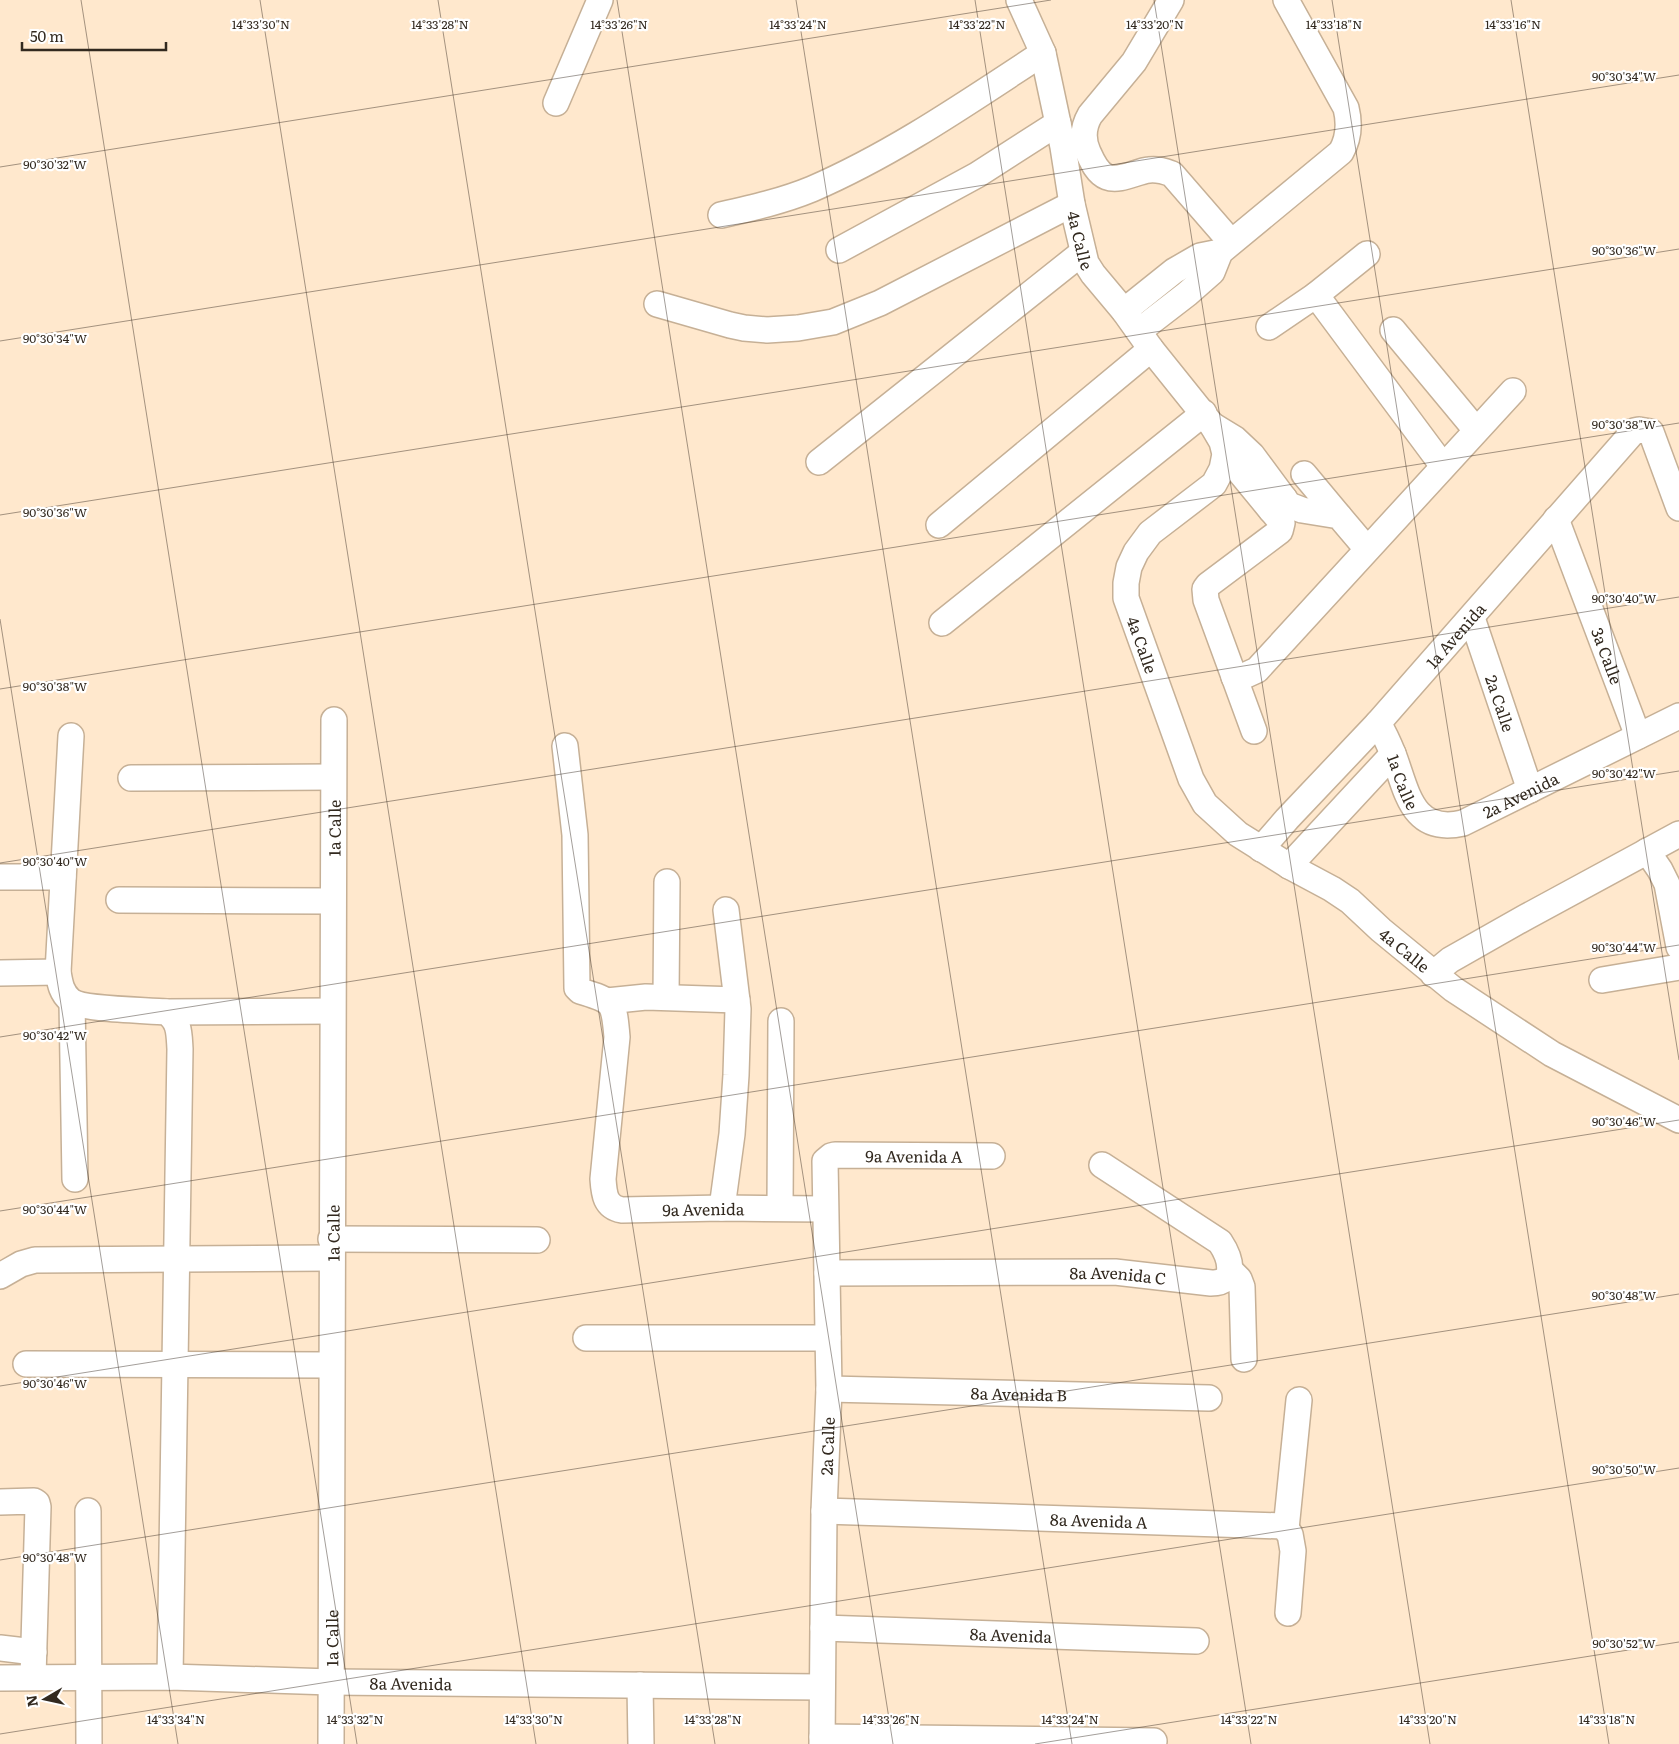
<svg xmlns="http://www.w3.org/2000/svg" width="1679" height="1744" viewBox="0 0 1679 1744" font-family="Literata,serif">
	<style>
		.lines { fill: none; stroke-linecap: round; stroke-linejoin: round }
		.minor-casing { stroke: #c6b096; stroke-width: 28 }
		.minor { stroke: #fff; stroke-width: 25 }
		.ticks { fill: none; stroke: #32291f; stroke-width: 1; stroke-opacity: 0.45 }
		.labels { text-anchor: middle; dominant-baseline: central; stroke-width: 4.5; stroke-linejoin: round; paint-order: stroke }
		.street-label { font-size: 16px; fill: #32291f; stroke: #fff }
		.ticks-label { font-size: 12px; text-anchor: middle; fill: #32291f; stroke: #fff; stroke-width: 4.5; stroke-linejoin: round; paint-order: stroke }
	</style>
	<rect width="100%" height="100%" fill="#ffe8cd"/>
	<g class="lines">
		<defs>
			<g id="minor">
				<path id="s1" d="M1019 0 1043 53 1063 147 1072 204 1086 263 1093 274 1124 311 1151 349 1212 425 1222 442 1225 454 1222 469 1214 484 1150 533 1136 552 1129 567 1126 583V598L1191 779 1205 804 1238 834 1289 866 1332 889 1350 901 1381 930 1453 989 1552 1054 1679 1120"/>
				<path d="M1171 0 1134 62 1090 115C1083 127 1082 139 1088 152 1092 161 1097 173 1107 177 1120 182 1137 171 1149 170 1158 169 1164 171 1172 174L1231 242"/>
				<polyline points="556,103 600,0"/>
				<path d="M721 215C752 208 783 201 812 189 895 153 968 102 1043 53"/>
				<polyline points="839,250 977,175 1058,123"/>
				<polyline points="1316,295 1367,254"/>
				<polyline points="657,304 730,325 744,328 767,330 798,328 833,322 880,303 1072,204"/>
				<polyline points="1124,311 1174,271 1200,256 1220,252"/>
				<polyline points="1269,327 1316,295 1443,466"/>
				<polyline points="1393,330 1476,430"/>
				<path d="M1139 331 1187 294 1212 272 1220 252 1341 152C1349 138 1350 124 1346 108L1286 0"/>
				<polyline points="1212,425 1235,439 1252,455 1289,505 1302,510 1339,516 1367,549"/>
				<polyline points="1225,454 1271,510"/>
				<polyline points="819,462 1083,252"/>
				<polyline points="1304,474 1339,516"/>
				<path id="s2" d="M1556 519 1638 736"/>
				<polyline points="939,525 1151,349"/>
				<path id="s3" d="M1472 618 1530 790"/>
				<polyline points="942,623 1204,413"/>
				<polyline points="1234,677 1246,675 1257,670 1513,391"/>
				<path id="s4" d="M1378 723C1384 733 1389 744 1393 754 1407 790 1411 835 1463 823L1679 716"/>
				<polyline points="1254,731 1206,600 1205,589 1208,585 1280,531 1282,523 1271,510 1284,498"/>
				<path d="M71 736 58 972C60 983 61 992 70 1000 81 1010 148 1010 166 1012 180 1021 179 1034 180 1049L170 1677"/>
				<path id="s5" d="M565 746 575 835 577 988 580 991C614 1001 614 1002 617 1037L603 1179C604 1194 605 1207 622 1210L722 1208 825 1209"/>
				<polyline points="131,778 333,777"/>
				<path id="s6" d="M1261 849 1287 819 1378 723 1634 431 1639 430 1651 432 1679 508"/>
				<polyline points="1647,851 1660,870 1667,884 1679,947"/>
				<polyline points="1289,866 1393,754"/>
				<polyline points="0,877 63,877"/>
				<polyline points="119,900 332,901"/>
				<polyline points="0,973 58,972"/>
				<polyline points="1433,974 1450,960 1526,917 1679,834"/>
				<polyline points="1602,980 1679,967"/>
				<polyline points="666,997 667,882"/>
				<polyline points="607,1001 646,997 737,1000"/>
				<polyline points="72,1002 75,1179"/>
				<polyline points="166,1012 332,1011"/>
				<polyline points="722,1208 732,1134 736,1075 738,1009 726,910"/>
				<polyline points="780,1208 781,1021"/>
				<polyline points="331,1239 537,1240"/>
				<polyline points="1230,1270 1239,1279 1242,1287 1244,1359"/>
				<path id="s7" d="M827 1273 1115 1272 1211 1283C1239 1283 1230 1257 1220 1242L1102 1165"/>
				<polyline points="0,1276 21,1264 35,1260 331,1258"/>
				<polyline points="586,1338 828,1338"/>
				<polyline points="26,1364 331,1365"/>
				<path id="s8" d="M829 1389 1209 1398"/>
				<polyline points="0,1502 34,1501 37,1503 38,1507 33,1677"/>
				<polyline points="88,1511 89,1744"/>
				<path id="s9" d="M824 1511 1282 1526 1290 1534 1293 1551 1288 1613"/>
				<polyline points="1286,1529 1299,1400"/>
				<path id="s10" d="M823 1628 1196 1641"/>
				<polyline points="0,1648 34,1652"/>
				<path id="s11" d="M0 1678 170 1677 331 1682 822 1687"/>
				<polyline points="640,1685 641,1744"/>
				<polyline points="822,1737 1154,1741"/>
				<path id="s12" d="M331 1744 334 720"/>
				<path id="s13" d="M822 1744 824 1511 829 1389 825 1161 831 1156 835 1155 992 1156"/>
			</g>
		</defs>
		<use href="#minor" class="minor-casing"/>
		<use href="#minor" class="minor"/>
	</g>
	<path class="ticks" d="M81 0 357 1744M260 0 536 1744M438 0 715 1744M617 0 893 1744M796 0 1072 1744M975 0 1251 1744M1154 0 1430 1744M1332 0 1609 1744M1511 0 1679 1060M0 167 1051 0M0 341 1679 75M0 515 1679 249M0 619 178 1744M0 689 1679 423M0 863 1679 597M0 1037 1679 771M0 1211 1679 945M0 1386 1679 1120M0 1560 1679 1294M0 1734 1679 1468M1035 1744 1679 1642"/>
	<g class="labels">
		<g class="street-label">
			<text stroke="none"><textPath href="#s1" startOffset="249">4a Calle</textPath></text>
			<text stroke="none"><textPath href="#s6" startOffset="289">1a Avenida</textPath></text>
			<text stroke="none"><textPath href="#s1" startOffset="744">4a Calle</textPath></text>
			<text stroke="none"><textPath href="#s2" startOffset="146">3a Calle</textPath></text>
			<text stroke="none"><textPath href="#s3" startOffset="90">2a Calle</textPath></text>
			<text stroke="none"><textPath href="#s4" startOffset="64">1a Calle</textPath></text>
			<text stroke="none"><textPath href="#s4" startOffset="211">2a Avenida</textPath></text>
			<text stroke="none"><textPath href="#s12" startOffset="916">1a Calle</textPath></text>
			<text stroke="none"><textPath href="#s1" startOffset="1164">4a Calle</textPath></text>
			<text stroke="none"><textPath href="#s13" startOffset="674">9a Avenida A</textPath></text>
			<text stroke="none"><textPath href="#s5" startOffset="578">9a Avenida</textPath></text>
			<text stroke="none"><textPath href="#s12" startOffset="511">1a Calle</textPath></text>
			<text stroke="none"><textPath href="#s7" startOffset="291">8a Avenida C</textPath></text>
			<text stroke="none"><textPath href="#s8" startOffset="190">8a Avenida B</textPath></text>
			<text stroke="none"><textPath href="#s13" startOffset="298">2a Calle</textPath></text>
			<text stroke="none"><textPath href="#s9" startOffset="275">8a Avenida A</textPath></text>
			<text stroke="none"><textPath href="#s10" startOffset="188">8a Avenida</textPath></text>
			<text stroke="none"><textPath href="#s12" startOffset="106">1a Calle</textPath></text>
			<text stroke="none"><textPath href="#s11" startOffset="411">8a Avenida</textPath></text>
		</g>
	</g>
	<g class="ticks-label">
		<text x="261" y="29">14°33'30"N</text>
		<text x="440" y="29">14°33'28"N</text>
		<text x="619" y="29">14°33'26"N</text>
		<text x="798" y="29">14°33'24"N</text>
		<text x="977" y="29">14°33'22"N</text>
		<text x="1155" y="29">14°33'20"N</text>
		<text x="1334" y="29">14°33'18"N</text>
		<text x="1513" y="29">14°33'16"N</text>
		<text x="1624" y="81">90°30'34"W</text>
		<text x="55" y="169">90°30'32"W</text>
		<text x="1624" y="255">90°30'36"W</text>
		<text x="55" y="343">90°30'34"W</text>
		<text x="1624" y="429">90°30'38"W</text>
		<text x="55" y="517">90°30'36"W</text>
		<text x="1624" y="603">90°30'40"W</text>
		<text x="55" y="691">90°30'38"W</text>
		<text x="1624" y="778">90°30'42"W</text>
		<text x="55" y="866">90°30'40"W</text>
		<text x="1624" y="952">90°30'44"W</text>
		<text x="55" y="1040">90°30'42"W</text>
		<text x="1624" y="1126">90°30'46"W</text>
		<text x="55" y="1214">90°30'44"W</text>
		<text x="1624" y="1300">90°30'48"W</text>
		<text x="55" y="1388">90°30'46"W</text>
		<text x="1624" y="1474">90°30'50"W</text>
		<text x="55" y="1562">90°30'48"W</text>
		<text x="1624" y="1648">90°30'52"W</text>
		<text x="176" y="1724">14°33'34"N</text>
		<text x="355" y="1724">14°33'32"N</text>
		<text x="534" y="1724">14°33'30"N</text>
		<text x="713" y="1724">14°33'28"N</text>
		<text x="891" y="1724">14°33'26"N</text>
		<text x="1070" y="1724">14°33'24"N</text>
		<text x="1249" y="1724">14°33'22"N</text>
		<text x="1428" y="1724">14°33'20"N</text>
		<text x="1607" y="1724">14°33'18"N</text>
	</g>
	<g transform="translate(45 1699) rotate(261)" stroke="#ffffff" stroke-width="4" paint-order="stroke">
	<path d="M0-4L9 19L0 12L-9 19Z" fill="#32291f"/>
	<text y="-8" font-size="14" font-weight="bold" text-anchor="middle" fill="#32291f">N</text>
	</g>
	<path d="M22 42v8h144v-8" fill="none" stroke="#32291f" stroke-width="2.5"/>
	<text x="30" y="42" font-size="15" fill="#32291f" stroke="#ffffff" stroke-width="4" paint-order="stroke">50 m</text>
</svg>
